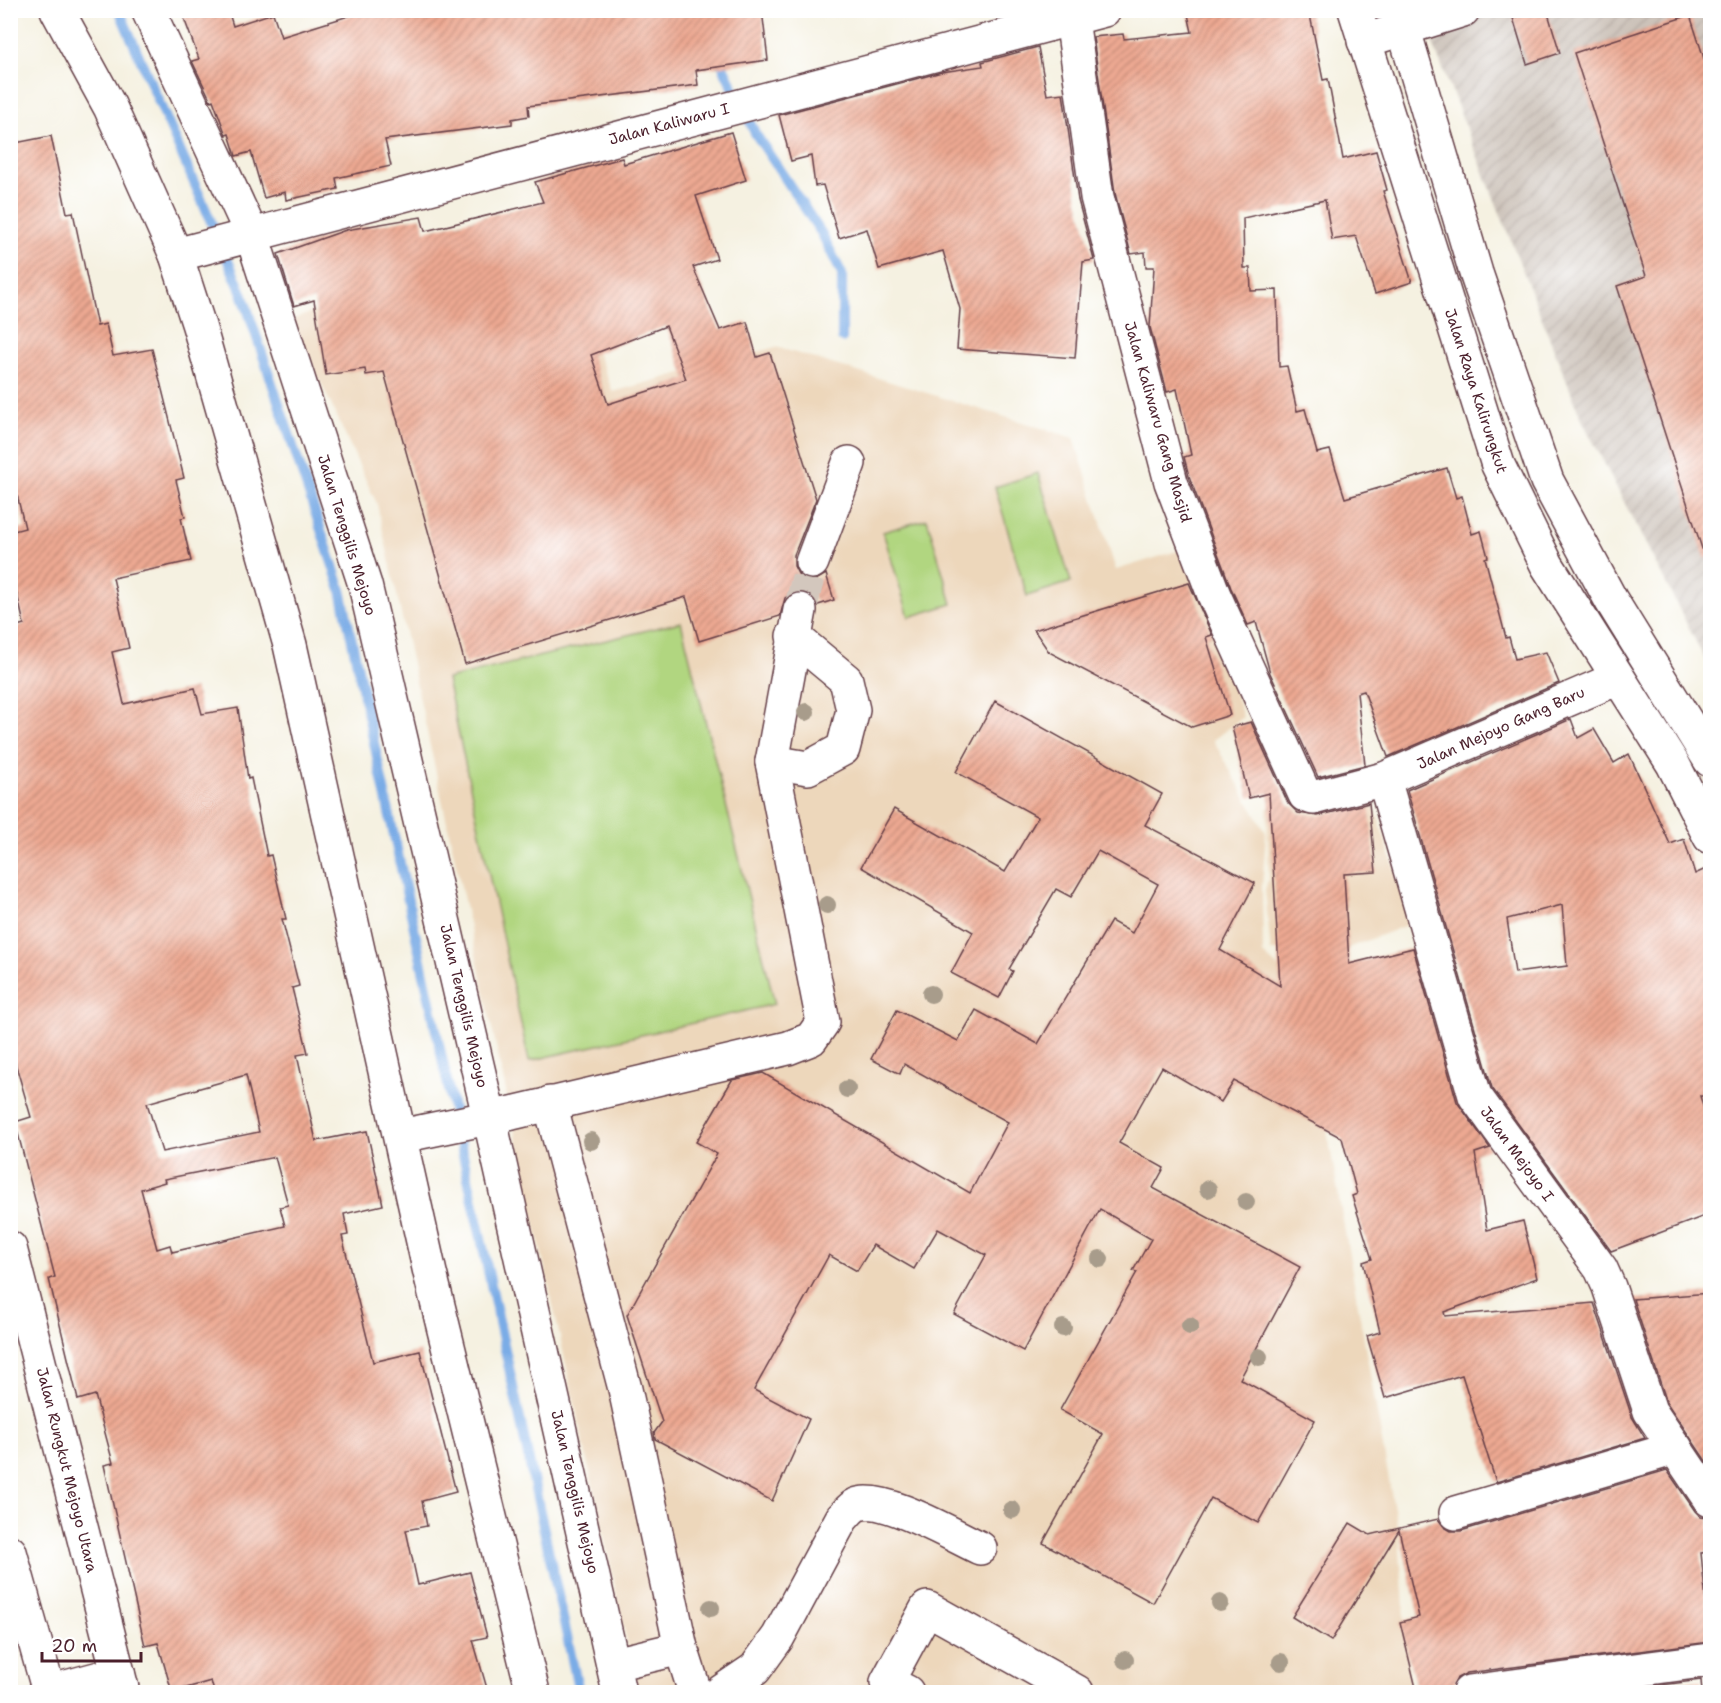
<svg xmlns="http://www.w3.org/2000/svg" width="1721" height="1703" viewBox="0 0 1721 1703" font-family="'Shantell Sans',sans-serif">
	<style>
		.built { fill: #edd7bb }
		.industrial { fill: url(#industrial-furrows) }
		.green { fill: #b1d680; stroke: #7e7a56; stroke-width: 1.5 }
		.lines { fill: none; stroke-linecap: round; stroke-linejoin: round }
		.stream { stroke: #7aace6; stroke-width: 10 }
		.building { fill: url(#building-hatch); fill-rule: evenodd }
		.minor-tunnel { stroke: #d3c7bd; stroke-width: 33; stroke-dasharray: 33 16; stroke-linecap: butt }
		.minor-casing { stroke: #643e46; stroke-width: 36 }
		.major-casing { stroke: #643e46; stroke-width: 36 }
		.minor { stroke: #fff; stroke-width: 33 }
		.major { stroke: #fff; stroke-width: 33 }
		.tree { fill: #a89c8b }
		.labels { text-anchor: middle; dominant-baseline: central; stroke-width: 4.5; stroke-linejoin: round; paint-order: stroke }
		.street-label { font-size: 15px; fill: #4a1f2b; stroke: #fff }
	</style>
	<defs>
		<pattern id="industrial-furrows" width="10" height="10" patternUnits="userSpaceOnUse" patternTransform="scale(1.5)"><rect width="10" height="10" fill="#ccc2b9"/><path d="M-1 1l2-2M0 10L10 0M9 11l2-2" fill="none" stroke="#b1a69f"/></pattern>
		<pattern id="building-hatch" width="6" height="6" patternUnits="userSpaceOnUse" patternTransform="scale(1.5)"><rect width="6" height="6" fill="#eda992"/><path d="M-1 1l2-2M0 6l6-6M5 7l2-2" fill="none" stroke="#c28977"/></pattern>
	</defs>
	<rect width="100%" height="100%" fill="#fff"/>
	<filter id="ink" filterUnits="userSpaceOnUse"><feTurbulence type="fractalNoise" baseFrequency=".0167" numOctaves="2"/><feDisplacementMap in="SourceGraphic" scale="12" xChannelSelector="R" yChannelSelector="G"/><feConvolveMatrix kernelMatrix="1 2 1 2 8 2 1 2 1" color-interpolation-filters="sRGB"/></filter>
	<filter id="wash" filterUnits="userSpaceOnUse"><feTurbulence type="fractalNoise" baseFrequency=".008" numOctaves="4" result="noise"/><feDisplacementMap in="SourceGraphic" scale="24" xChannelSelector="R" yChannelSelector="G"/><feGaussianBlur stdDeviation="1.35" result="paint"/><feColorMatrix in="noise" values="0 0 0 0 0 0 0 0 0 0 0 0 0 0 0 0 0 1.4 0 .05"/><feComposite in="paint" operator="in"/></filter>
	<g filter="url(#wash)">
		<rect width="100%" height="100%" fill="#f5f1e1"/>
		<g class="built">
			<polygon points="438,298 582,315 613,392 776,347 1074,438 1116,570 1187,548 1243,717 1213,740 1266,833 1262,887 1263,954 1302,989 1399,1537 1410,1692 638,1692 377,504 292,320 312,312"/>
			<polygon points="1372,800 1412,923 1343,950 1271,951 1265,890 1269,877 1267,808"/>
		</g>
		<polygon class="industrial" points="1420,11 1710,11 1710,669 1582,420"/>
		<g class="green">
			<polygon points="1038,473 1071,582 1027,596 995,487"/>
			<polygon points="927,519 952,604 909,617 883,532"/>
			<polygon points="681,622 775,1004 529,1061 447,679"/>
		</g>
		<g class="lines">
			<g class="stream">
				<polyline points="119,10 242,293 341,590 579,1692"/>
				<polyline points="717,54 755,133 822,234 842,274 842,338"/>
			</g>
		</g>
		<g id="blocks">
			<g class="building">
				<polygon points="181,10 228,10 233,26 273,13 281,37 355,14 354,10 762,10 768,60 696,70 698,85 528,106 529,116 512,119 512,124 385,140 391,166 336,178 338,189 286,200 285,192 264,198 251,152 236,156 229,134 226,135 213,100 211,101 192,61 199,59"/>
				<polygon points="1187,10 1309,10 1323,80 1328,79 1343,159 1376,151 1387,190 1383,191 1412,282 1375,294 1356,236 1332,240 1325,200 1243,218 1244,268 1250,268 1251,291 1277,290 1279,367 1287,366 1297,411 1305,409 1317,453 1330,450 1345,498 1447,468 1456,498 1462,496 1472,534 1481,531 1488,557 1485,558 1506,638 1509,637 1515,659 1546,652 1559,683 1388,757 1364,691 1357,693 1365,765 1318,777 1270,673 1256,622 1248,625 1231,588 1189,476 1184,457 1191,455 1177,389 1167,392 1150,327 1154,267 1146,267 1145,252 1131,254 1115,193 1093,37 1123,34 1124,39 1192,32"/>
				<polygon points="1538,10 1547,10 1560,53 1527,64 1513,18"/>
				<polygon points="1690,15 1710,77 1710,557 1705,558 1617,286 1646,276 1574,53"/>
				<polygon points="1038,47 1047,95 1063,93 1078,200 1094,260 1083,262 1075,358 957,349 960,309 943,251 879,269 867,229 839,238 823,185 815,186 811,156 791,161 779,115 942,72 983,66 982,62"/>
				<path d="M731 132 746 180 696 196 717 259 693 267 720 330 747 322 757 357 770 353 816 499 794 555V566L798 574 806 580H816L826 574 834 600 818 605 812 595 803 592H794L785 598 780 616 699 641 686 597 465 664 384 372 366 375 365 369 326 375 314 300 294 306 278 254 346 230 421 217 425 231 543 202 535 182 622 158 624 164ZM666 326 686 379 608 404 591 355Z"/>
				<path d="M51 136 67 213 73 212 97 326 106 324 113 356 152 349 184 478 176 480 185 517 181 518 191 561 113 578 129 648 112 652 124 704 195 688 202 714 238 708 248 779 251 778 267 856 271 855 286 919H282L299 986 292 988 308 1053 297 1055 316 1141 367 1131 383 1205 344 1214 348 1235 342 1236 373 1362 420 1351 456 1492 422 1501 427 1526 406 1530 418 1585 470 1572 487 1637 473 1640 488 1692H214L211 1681 172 1692 158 1643 145 1646 104 1465 113 1463 95 1395 78 1400 49 1279 55 1277 15 1122 31 1117 15 1062 10 1063V628L24 624 10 563V532L25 528 10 466V144ZM246 1075 259 1132 162 1152 147 1103ZM275 1157 288 1205 280 1207 285 1226 172 1252 170 1245 157 1249 141 1189 165 1182 164 1179Z"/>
				<polygon points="1189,583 1212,635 1206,637 1230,715 1192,727 1049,652 1034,630"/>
				<polygon points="995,701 1162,794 1145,825 1255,883 1220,950 1280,986 1269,793 1249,798 1232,727 1251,722 1288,803 1298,813 1318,816 1369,803 1376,872 1344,874 1349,964 1413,948 1457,1102 1490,1148 1475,1153 1487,1230 1523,1221 1537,1278 1444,1312 1445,1316 1594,1303 1632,1417 1645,1438 1496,1482 1462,1375 1385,1398 1367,1336 1380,1332 1363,1262 1372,1259 1352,1196 1357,1194 1342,1138 1234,1081 1221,1102 1162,1067 1119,1143 1164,1168 1153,1188 1300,1267 1240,1379 1315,1420 1258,1523 1211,1498 1153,1603 1043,1543 1103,1434 1060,1410 1137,1272 1133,1271 1151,1239 1100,1209 1023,1351 954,1314 986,1255 938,1229 914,1269 873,1245 857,1271 829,1255 754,1390 809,1419 772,1501 655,1439 654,1433 662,1422 627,1315 717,1154 696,1142 732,1080 763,1073 970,1193 1008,1122 904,1064 900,1074 871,1059 897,1010 958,1041 976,1010 1038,1044 1111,921 1132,933 1158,884 1098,851 1071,897 1056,889 1009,969 1013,971 999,998 951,973 973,932 861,867 894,809 1005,872 1038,817 956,772"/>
				<path d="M1571 719 1578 738 1594 729 1614 763 1629 754 1670 844 1684 839 1695 874 1710 867V1096H1700L1710 1129V1214L1611 1251 1492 1088 1407 790ZM1562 905 1567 966 1515 973 1507 919Z"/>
				<polygon points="1710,1293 1710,1467 1667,1403 1633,1299"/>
				<polygon points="1667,1470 1695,1511 1701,1517 1710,1519 1710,1552 1701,1553 1710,1642 1467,1673 1457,1678 1451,1692 1417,1692 1400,1622 1419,1617 1399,1530 1331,1641 1292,1617 1350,1523 1370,1535 1438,1519 1444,1527 1451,1531 1461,1531"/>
				<polygon points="1701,1680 1702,1692 1608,1692"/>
			</g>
		</g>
	</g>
	<g filter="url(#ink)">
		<use href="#blocks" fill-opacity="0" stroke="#643e46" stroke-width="1.5"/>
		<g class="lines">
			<polyline class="minor-tunnel" points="800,610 812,562"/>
			<defs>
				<g id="minor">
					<polyline points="57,10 110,107 176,255 199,326 290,645 430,1273 533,1692"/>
					<polyline points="148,10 251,233 365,585 489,1116 619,1692"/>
					<polyline points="1072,19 1097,197 1171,482 1214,595 1305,795 1313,798 1384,779 1618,678"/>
					<polyline points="1364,41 1463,10"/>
					<polyline points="176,255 1104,10"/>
					<polyline points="812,562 849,463"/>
					<polyline points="772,762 808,768 843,749 853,710 846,680 793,636"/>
					<polyline points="1384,779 1475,1096 1601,1269 1609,1287 1650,1411 1710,1500"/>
					<polyline points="550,1103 625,1389 681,1648 614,1664"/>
					<polyline points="401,1136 512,1113 788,1048 811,1039 823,1022 772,762 800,610"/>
					<polyline points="10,1248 123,1692"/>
					<polyline points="1456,1513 1676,1448"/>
					<polyline points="10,1552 49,1692"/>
					<polyline points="681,1648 695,1692"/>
					<polyline points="48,1692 118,1673"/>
					<path d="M721 1692 755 1669 778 1637 842 1518C846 1514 851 1507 856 1505 881 1493 954 1536 980 1548"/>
					<polyline points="907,1692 887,1682 927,1608 1077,1692"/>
					<polyline points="1469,1692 1710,1660"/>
				</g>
				<g id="major">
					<polyline points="1355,10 1498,465 1547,565 1673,764 1710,837"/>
					<polyline points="1398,10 1476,273 1547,481 1611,600 1710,760"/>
				</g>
			</defs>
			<use href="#minor" class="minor-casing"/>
			<use href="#major" class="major-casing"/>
			<use href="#minor" class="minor"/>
			<use href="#major" class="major"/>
		</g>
		<g class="tree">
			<circle cx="806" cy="712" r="9"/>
			<circle cx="827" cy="905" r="9"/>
			<circle cx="931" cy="994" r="9"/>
			<circle cx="847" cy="1089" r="9"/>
			<circle cx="591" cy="1141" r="9"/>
			<circle cx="1208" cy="1189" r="9"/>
			<circle cx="1246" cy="1202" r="9"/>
			<circle cx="1100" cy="1259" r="9"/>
			<circle cx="1190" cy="1326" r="9"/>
			<circle cx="1063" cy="1328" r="9"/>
			<circle cx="1259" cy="1357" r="9"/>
			<circle cx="1012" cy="1510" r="9"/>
			<circle cx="1220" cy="1603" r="9"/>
			<circle cx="711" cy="1608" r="9"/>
			<circle cx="1125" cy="1660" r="9"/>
			<circle cx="1281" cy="1662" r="9"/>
		</g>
	</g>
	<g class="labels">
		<g class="street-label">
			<text transform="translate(669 124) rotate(-15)">Jalan Kaliwaru I</text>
			<text transform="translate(1476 391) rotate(72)">Jalan Raya Kalirungkut</text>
			<text transform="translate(1158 422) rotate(74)">Jalan Kaliwaru Gang Masjid</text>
			<text transform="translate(347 535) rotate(73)">Jalan Tenggilis Mejoyo</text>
			<text transform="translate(1501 728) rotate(-24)">Jalan Mejoyo Gang Baru</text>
			<text transform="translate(464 1006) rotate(77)">Jalan Tenggilis Mejoyo</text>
			<text transform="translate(1517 1154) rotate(54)">Jalan Mejoyo I</text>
			<text transform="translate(67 1470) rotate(76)">Jalan Rungkut Mejoyo Utara</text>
			<text transform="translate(575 1492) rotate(77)">Jalan Tenggilis Mejoyo</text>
		</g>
	</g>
	<rect width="1721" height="1703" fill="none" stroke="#fff" stroke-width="36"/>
	<path d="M42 1652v9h99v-9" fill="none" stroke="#4a1f2b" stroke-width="3"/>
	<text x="51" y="1652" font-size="18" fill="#4a1f2b" stroke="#ffffff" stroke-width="4.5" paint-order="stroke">20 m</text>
</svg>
